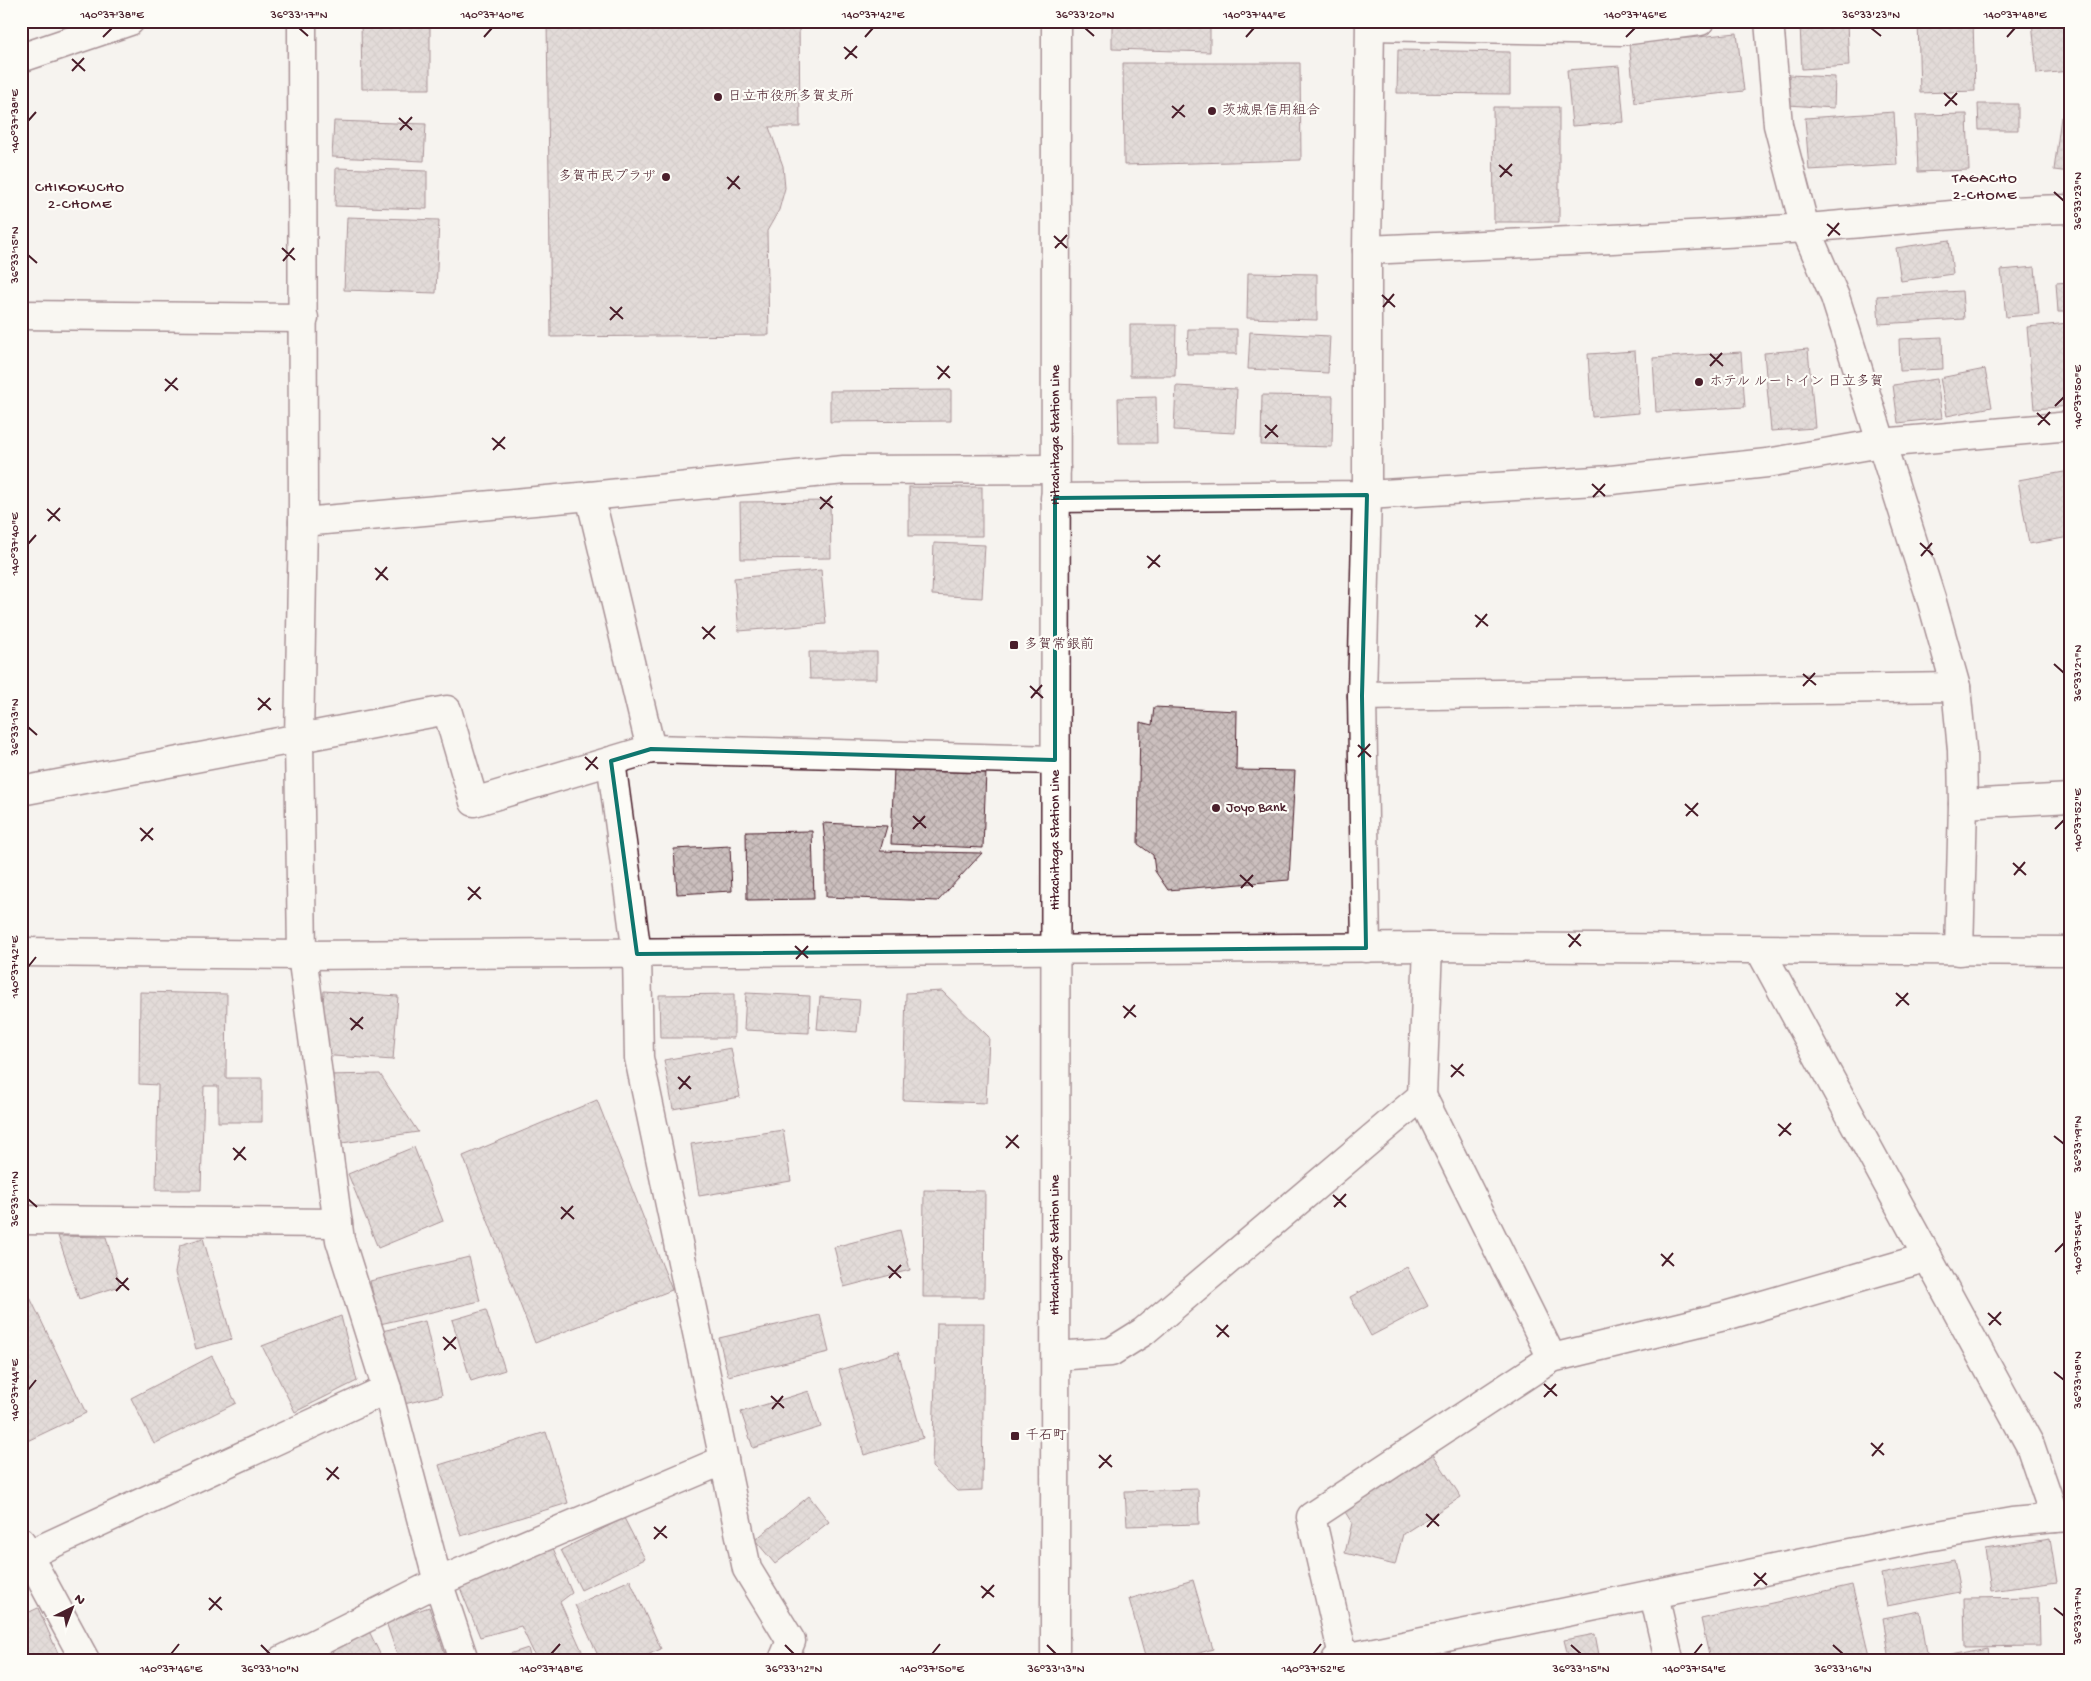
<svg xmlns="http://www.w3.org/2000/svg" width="2091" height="1681" viewBox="0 0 2091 1681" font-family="'Gochi Hand','Klee One',sans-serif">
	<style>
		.building { fill: url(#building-cross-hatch); stroke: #4a1f2b }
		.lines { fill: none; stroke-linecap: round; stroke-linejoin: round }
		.minor-casing { stroke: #4a1f2b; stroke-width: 31 }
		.tertiary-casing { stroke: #4a1f2b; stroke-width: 31 }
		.secondary-casing { stroke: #4a1f2b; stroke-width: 31 }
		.minor { stroke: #fdfcf7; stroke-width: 28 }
		.tertiary { stroke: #fdfcf7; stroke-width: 28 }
		.secondary { stroke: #fdfcf7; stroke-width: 28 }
		.marked { fill: none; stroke: #0f766e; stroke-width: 4; stroke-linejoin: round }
		.ticks { fill: none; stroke: #4a1f2b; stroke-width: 2 }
		.poi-dot { fill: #4a1f2b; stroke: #fdfcf7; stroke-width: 2 }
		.labels { text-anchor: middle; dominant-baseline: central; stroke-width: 4.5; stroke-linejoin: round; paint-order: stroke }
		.poi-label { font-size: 14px; fill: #4a1f2b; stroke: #fdfcf7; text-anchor: start }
		.street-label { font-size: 14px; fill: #4a1f2b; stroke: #fdfcf7 }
		.neighbourhood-label { font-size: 15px; letter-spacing: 1px; fill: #4a1f2b; stroke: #fdfcf7 }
		.neatline { fill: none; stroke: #4a1f2b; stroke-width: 2 }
		.ticks-label { font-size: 12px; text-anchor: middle; fill: #4a1f2b }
	</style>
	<defs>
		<pattern id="building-cross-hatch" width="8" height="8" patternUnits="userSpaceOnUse" patternTransform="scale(1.25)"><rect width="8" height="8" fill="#cbbfbe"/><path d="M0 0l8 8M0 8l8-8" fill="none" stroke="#b0a4a3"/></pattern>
	</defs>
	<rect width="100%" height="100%" fill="#f6f3ef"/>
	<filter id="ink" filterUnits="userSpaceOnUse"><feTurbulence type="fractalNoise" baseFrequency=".02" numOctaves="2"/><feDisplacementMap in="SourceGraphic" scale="10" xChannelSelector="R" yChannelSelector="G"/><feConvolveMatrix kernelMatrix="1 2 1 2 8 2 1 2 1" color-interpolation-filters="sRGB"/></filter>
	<g filter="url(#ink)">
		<g class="building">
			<polygon points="361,21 430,21 430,89 362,89"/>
			<polygon points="547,21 799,21 800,127 769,127 783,166 785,188 779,210 767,231 769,335 551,337"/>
			<polygon points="1112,21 1210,21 1210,52 1112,49"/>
			<polygon points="1918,21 1973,21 1975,91 1920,93"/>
			<polygon points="2032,21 2070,21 2070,71 2037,74"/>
			<polygon points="1847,23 1849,66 1802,69 1800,25"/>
			<polygon points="1737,33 1744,91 1635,103 1629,44"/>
			<polygon points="1398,50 1510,52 1510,94 1397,93"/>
			<polygon points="1123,63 1300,63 1301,160 1124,165"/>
			<polygon points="1619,66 1624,122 1572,126 1567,70"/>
			<polygon points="1789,75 1835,77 1834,108 1788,105"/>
			<polygon points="1978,104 2018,104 2018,130 1979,130"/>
			<polygon points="1493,107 1559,107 1559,222 1494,222"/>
			<polygon points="1894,112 1897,165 1809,170 1805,118"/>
			<polygon points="1967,114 1969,170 1918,172 1916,115"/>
			<polygon points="2061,117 2070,118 2070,172 2054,170"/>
			<polygon points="334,121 426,124 424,161 332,157"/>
			<polygon points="336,168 427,171 427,209 335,206"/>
			<polygon points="347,217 439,220 436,293 344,290"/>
			<polygon points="1949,240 1953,274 1901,281 1896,248"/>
			<polygon points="2035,267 2039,314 2006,317 2001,270"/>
			<polygon points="1248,273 1317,274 1317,320 1247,318"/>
			<polygon points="2070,282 2070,312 2058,312 2056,283"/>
			<polygon points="1962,291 1964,319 1879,324 1877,296"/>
			<polygon points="2069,323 2070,406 2034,409 2027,327"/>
			<polygon points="1130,325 1176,325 1175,376 1130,376"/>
			<polygon points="1188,329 1237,329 1237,354 1187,354"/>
			<polygon points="1250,332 1330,336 1328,373 1248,369"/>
			<polygon points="1942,337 1943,369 1900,371 1899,339"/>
			<polygon points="1808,349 1815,428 1771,431 1764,353"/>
			<polygon points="1635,351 1639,413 1592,417 1588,354"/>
			<polygon points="1741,352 1745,407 1656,412 1653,358"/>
			<polygon points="1985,369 1992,407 1947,416 1940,378"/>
			<polygon points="1937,379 1942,418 1898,423 1893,385"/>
			<polygon points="1176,386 1237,389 1235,433 1174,430"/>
			<polygon points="951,390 951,421 830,422 830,391"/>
			<polygon points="1262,395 1333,396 1332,447 1261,445"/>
			<polygon points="1156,397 1157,443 1119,443 1118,398"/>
			<polygon points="2070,471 2070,537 2029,544 2018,480"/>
			<rect x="909" y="487" width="73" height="49"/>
			<polygon points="830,501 831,558 741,559 740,502"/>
			<polygon points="934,543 985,545 982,598 932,595"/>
			<polygon points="821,570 826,624 739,631 734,578"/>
			<polygon points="809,652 877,652 877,679 810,679"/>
			<polygon points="1154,707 1237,711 1236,770 1295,771 1289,880 1168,890 1155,871 1153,855 1138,844 1140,722 1152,725"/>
			<polygon points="894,767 986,771 983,848 891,844"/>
			<polygon points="823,823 887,826 880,851 982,853 938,901 826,897 826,853"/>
			<polygon points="812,831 814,899 747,900 746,832"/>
			<polygon points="730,846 732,891 677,894 674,849"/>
			<polygon points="324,991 398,996 393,1060 319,1055"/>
			<polygon points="942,991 989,1037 986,1103 903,1100 906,993"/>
			<polygon points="140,992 227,994 226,1078 262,1078 262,1122 218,1122 218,1086 204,1086 201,1190 156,1190 158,1085 139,1084"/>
			<polygon points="746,993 810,996 809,1033 744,1030"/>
			<polygon points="734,994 734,1038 660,1038 659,995"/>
			<polygon points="820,997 860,1000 857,1032 817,1029"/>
			<polygon points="731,1048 740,1097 673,1109 664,1060"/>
			<polygon points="380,1074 418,1132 335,1144 325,1075"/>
			<polygon points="597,1100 672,1290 535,1343 463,1156"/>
			<polygon points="783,1130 791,1181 699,1196 691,1144"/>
			<polygon points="414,1147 443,1221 378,1248 348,1174"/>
			<polygon points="924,1190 985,1191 984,1297 923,1297"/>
			<polygon points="900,1230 910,1270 844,1287 834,1247"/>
			<polygon points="58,1236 106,1237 120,1286 79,1299"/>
			<polygon points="203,1238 232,1339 196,1349 175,1273 180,1245"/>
			<polygon points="469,1257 480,1301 380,1324 370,1281"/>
			<polygon points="1407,1267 1428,1306 1371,1336 1350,1297"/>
			<polygon points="21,1279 86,1413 21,1444"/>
			<polygon points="486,1310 505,1370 471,1381 452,1320"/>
			<polygon points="820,1315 829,1352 728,1376 719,1338"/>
			<polygon points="341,1316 357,1381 295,1412 262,1346"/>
			<polygon points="425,1321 442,1395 400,1405 382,1331"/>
			<polygon points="937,1323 984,1323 982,1490 957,1491 932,1467"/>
			<polygon points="898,1352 923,1438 864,1455 839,1370"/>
			<polygon points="212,1356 236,1403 154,1444 131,1398"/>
			<polygon points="809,1391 821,1427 753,1448 741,1412"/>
			<polygon points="546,1432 568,1503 461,1536 439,1465"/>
			<polygon points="1431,1451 1461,1497 1403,1534 1395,1565 1345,1553 1352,1523 1342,1507"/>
			<polygon points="1198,1489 1199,1524 1127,1526 1125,1491"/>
			<polygon points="809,1496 829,1522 775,1564 755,1540"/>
			<polygon points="624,1518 645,1559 581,1590 561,1550"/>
			<polygon points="2050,1539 2057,1582 1991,1591 1985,1549"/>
			<polygon points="553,1548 572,1593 560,1602 586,1660 537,1660 521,1626 480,1637 458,1583"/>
			<polygon points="1954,1560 1960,1592 1887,1606 1881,1574"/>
			<polygon points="630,1580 661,1649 636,1660 600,1660 575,1605"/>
			<polygon points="1193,1580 1213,1649 1176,1660 1146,1660 1129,1599"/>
			<polygon points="1852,1585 1870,1660 1710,1660 1701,1619"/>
			<polygon points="2039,1597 2040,1646 1965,1647 1964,1598"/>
			<polygon points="429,1607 447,1660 399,1660 386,1622"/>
			<polygon points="38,1608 61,1660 21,1660 21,1616"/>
			<polygon points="1920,1611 1927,1653 1890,1660 1883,1618"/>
			<polygon points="368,1629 383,1660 336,1660 330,1647"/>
			<polygon points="1595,1634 1600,1660 1569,1660 1564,1640"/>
			<polygon points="528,1648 531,1660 491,1660"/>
			<polygon points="1986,1648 1988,1660 1926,1660"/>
		</g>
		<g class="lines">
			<defs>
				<g id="minor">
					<polyline points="302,21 303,522 299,739 302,955 340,1240 387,1389 438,1582 464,1660"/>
					<polyline points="1769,21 1778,125 1805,228 1835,297 1932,602 1956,687 1962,750 1963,804 1959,951"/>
					<polyline points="1371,26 1622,31 1700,21"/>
					<polyline points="21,58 130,21"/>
					<path d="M1367 250C1513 244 1659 238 1805 228 1893 221 1981 210 2070 209"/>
					<polyline points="21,315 304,318"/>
					<polyline points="1055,498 1367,495 1611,480 1767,463 1881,443 2070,426"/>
					<polyline points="1362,696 1956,687"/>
					<polyline points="651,749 1055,760"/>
					<polyline points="611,761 637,954 639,1058 747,1569 791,1641 783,1660"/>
					<polyline points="21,791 447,710 474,802 651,749 590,496"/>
					<polyline points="1963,804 2070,798"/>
					<polyline points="1366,948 1362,696 1367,495 1367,250 1370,21"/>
					<polyline points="1760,950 2030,1445 2055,1518 2070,1517"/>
					<polyline points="1422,1096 1552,1358"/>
					<polyline points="21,1220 338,1223"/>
					<polyline points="1056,1356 1111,1352 1143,1332 1422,1096 1428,947"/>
					<polyline points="21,1542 85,1660"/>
					<polyline points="28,1555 387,1389"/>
					<polyline points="282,1660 438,1582 724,1460"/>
					<polyline points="1344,1660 1311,1517 1552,1358 1725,1316 1928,1257"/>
				</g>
				<g id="tertiary">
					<polyline points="303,522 590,496 844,470 1056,469"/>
					<polyline points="21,952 302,955 1428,947 2070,951"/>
					<polyline points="1654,1595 1669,1660"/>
					<polyline points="1336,1660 1927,1537 2012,1522 2055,1518"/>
				</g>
				<g id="secondary">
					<path id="s1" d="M1055 1660 1056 21"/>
				</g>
			</defs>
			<use href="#minor" class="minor-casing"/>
			<use href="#tertiary" class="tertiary-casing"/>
			<use href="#secondary" class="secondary-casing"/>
			<use href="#minor" class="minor"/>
			<use href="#tertiary" class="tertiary"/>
			<use href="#secondary" class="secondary"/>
		</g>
	</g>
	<path d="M0 0H2091V1681H0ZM1367 495 1362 696 1366 948 637 954 611 761 651 749 1055 760V498Z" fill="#f6f3ef" fill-opacity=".55" fill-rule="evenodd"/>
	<path class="marked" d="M1367 495 1362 696 1366 948 637 954 611 761 651 749 1055 760V498Z"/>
	<path class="ticks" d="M299 28 308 36M1085 28 1094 36M1871 28 1881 36M103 37 112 28M484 37 492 28M865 37 873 28M1246 37 1254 28M1626 37 1635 28M2007 37 2015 28M844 47 857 58M72 59 85 71M845 59 857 46M72 71 84 58M1944 93 1957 105M1172 106 1185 117M1945 106 1957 93M399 118 412 130M1172 118 1184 105M28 121 36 112M400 130 412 117M1499 165 1512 176M727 177 740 189M1500 177 1512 164M728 189 739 176M2054 192 2064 201M1827 224 1840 235M1054 236 1067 248M1828 236 1839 223M282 248 295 260M1055 248 1067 235M28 255 37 263M283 261 294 248M1382 295 1395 307M610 307 623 319M1383 307 1394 294M610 320 622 307M1710 354 1723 366M937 366 950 378M1710 366 1722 353M165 379 178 390M938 379 949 366M165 391 177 378M2055 406 2064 397M2037 413 2050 425M1265 425 1278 437M2038 425 2050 412M492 438 505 449M1265 438 1277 425M493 450 505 437M1592 484 1605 496M820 497 833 508M1593 497 1605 484M47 509 60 521M820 509 832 496M48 521 60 508M1920 543 1933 555M28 544 36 535M1147 556 1160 567M1921 556 1932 543M375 568 388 580M1148 568 1160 555M376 580 387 567M1475 615 1488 626M702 627 715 639M1476 627 1487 614M703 639 715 626M2054 664 2064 673M1803 674 1816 685M1030 686 1043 698M1803 686 1815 673M258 698 271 710M1031 698 1042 685M258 710 270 698M28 727 37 735M1358 745 1371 757M585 757 598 769M1358 757 1370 744M586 770 597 757M1685 804 1698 816M913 816 926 828M1686 816 1698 803M140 828 153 840M913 829 925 816M2055 829 2064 820M141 841 153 828M2013 863 2026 875M1240 875 1253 887M2014 875 2025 862M468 887 481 899M1241 888 1253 875M468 900 480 887M1568 934 1581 946M795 946 808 958M1569 947 1580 934M796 959 808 946M28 967 36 957M1896 993 1909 1005M1123 1006 1136 1017M1896 1006 1908 993M350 1018 363 1029M1124 1018 1135 1005M351 1030 363 1017M1451 1065 1464 1076M678 1077 691 1089M1451 1077 1463 1064M679 1089 690 1076M1778 1124 1791 1135M1006 1136 1019 1148M1779 1136 1791 1123M2054 1136 2064 1144M233 1148 246 1160M1006 1148 1018 1135M234 1160 245 1147M1333 1195 1346 1207M28 1199 37 1207M561 1207 574 1219M1334 1207 1346 1194M561 1219 573 1206M2055 1252 2064 1243M1661 1254 1674 1266M888 1266 901 1278M1662 1266 1673 1253M116 1278 129 1290M889 1278 901 1265M116 1291 128 1278M1988 1313 2001 1325M1216 1325 1229 1337M1989 1325 2001 1312M443 1337 456 1349M1217 1337 1228 1325M444 1350 456 1337M2054 1372 2064 1380M1544 1384 1557 1396M28 1390 36 1380M771 1396 784 1408M1544 1397 1556 1384M772 1409 783 1396M1871 1443 1884 1455M1099 1455 1112 1467M1872 1456 1883 1443M326 1468 339 1479M1099 1468 1111 1455M327 1480 338 1467M1426 1514 1439 1526M654 1527 667 1538M1427 1527 1439 1514M654 1539 666 1526M1754 1573 1767 1585M981 1586 994 1597M1754 1586 1766 1573M209 1598 222 1610M982 1598 994 1585M2054 1608 2064 1616M209 1610 221 1597M261 1645 270 1654M785 1645 794 1654M1047 1645 1056 1654M1571 1645 1581 1654M1833 1645 1843 1654M171 1654 179 1644M551 1654 560 1644M932 1654 940 1644M1313 1654 1321 1644M1694 1654 1702 1644"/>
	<g class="poi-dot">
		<circle cx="718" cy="97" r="5"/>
		<circle cx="1212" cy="111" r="5"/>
		<circle cx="666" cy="177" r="5"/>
		<circle cx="1699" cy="382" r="5"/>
		<rect x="1009" y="640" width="10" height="10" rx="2.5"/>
		<circle cx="1216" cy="808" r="5"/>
		<rect x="1010" y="1431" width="10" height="10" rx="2.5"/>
	</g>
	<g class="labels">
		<g class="poi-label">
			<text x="728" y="97">日立市役所多賀支所</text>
			<text x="1222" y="111">茨城県信用組合</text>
			<text x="656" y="177" text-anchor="end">多賀市民プラザ</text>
			<text x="1709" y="382">ホテル ルートイン 日立多賀</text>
			<text x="1024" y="645">多賀常銀前</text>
			<text x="1226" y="808">Joyo Bank</text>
			<text x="1025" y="1436">千石町</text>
		</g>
		<g class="street-label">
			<text stroke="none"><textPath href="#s1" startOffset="1225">Hitachitaga Station Line</textPath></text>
			<text stroke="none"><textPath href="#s1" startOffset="820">Hitachitaga Station Line</textPath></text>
			<text stroke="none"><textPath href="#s1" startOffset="415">Hitachitaga Station Line</textPath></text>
		</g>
		<g class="neighbourhood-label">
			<text x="1985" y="179">TAGACHO<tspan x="1985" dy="17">2-CHOME</tspan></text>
			<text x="80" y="188">CHIKOKUCHO<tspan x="80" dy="17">2-CHOME</tspan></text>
		</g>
	</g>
	<rect width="2091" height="1681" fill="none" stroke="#fdfcf7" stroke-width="55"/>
	<g transform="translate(72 1608) rotate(42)" stroke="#fdfcf7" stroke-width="4" paint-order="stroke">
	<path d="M0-4L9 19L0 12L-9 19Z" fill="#4a1f2b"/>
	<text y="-8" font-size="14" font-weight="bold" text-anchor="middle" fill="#4a1f2b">N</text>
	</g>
	<rect x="28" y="28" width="2036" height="1626" class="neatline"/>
	<g class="ticks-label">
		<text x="112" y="18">140°37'38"E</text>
		<text x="299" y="18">36°33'17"N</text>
		<text x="492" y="18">140°37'40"E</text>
		<text x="873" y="18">140°37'42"E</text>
		<text x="1085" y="18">36°33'20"N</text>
		<text x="1254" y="18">140°37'44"E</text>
		<text x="1635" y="18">140°37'46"E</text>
		<text x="1871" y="18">36°33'23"N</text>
		<text x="2015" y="18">140°37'48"E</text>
		<text transform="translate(14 121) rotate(-90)" y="4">140°37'38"E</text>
		<text transform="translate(2077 201) rotate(-90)" y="4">36°33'23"N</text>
		<text transform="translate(14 255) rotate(-90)" y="4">36°33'15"N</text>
		<text transform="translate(2077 397) rotate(-90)" y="4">140°37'50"E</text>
		<text transform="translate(14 544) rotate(-90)" y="4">140°37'40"E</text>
		<text transform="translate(2077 673) rotate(-90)" y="4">36°33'21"N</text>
		<text transform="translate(14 727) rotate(-90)" y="4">36°33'13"N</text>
		<text transform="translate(2077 820) rotate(-90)" y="4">140°37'52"E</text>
		<text transform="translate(14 967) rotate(-90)" y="4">140°37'42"E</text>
		<text transform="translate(2077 1144) rotate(-90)" y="4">36°33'19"N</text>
		<text transform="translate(14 1199) rotate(-90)" y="4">36°33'11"N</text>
		<text transform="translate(2077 1243) rotate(-90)" y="4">140°37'54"E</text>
		<text transform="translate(2077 1380) rotate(-90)" y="4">36°33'18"N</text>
		<text transform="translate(14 1390) rotate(-90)" y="4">140°37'44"E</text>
		<text transform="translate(2077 1616) rotate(-90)" y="4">36°33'17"N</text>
		<text x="171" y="1672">140°37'46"E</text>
		<text x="270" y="1672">36°33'10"N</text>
		<text x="551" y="1672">140°37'48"E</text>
		<text x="794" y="1672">36°33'12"N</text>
		<text x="932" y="1672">140°37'50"E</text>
		<text x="1056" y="1672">36°33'13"N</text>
		<text x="1313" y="1672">140°37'52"E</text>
		<text x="1581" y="1672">36°33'15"N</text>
		<text x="1694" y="1672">140°37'54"E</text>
		<text x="1843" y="1672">36°33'16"N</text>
	</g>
</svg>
